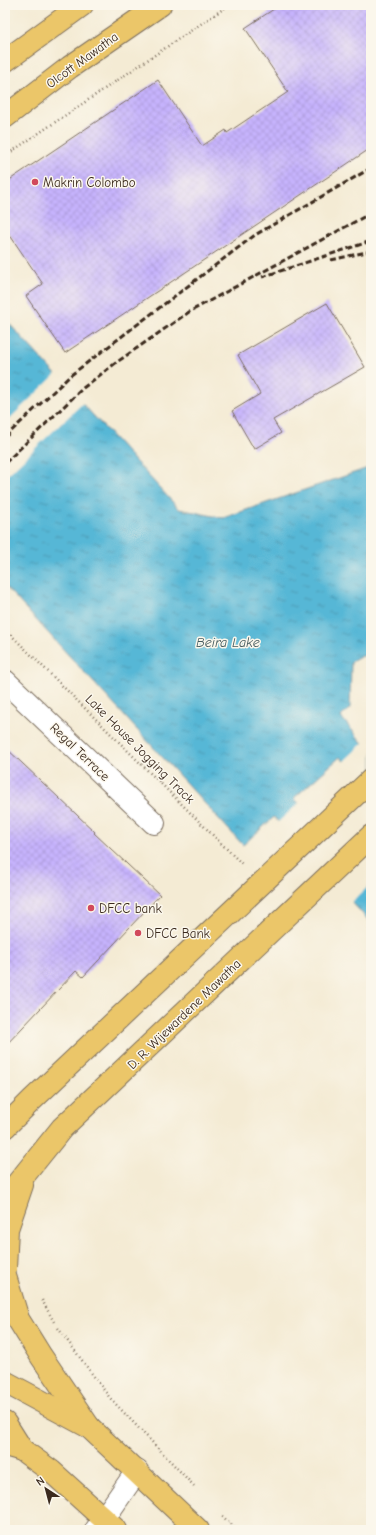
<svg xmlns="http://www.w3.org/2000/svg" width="376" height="1535" viewBox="0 0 376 1535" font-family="'Comic Neue',sans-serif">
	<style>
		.water { fill: url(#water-ripples); stroke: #49707a }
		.pier { fill: #f4ebd4 }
		.building { fill: url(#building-cross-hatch) }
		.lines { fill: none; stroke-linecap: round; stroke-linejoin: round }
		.street-casing { stroke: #7c6e5e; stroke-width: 24 }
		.primary-casing { stroke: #7c6e5e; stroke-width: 24 }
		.highway-casing { stroke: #7c6e5e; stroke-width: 24 }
		.path { stroke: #7c6e5e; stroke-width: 2.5; stroke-dasharray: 1 3; stroke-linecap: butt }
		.street { stroke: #fff; stroke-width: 22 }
		.primary { stroke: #ebc669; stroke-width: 22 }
		.highway { stroke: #ebc669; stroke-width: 22 }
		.rail { stroke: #3b2a1e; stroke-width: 3; stroke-dasharray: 6 3; stroke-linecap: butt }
		.poi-dot { fill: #d1495b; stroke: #fbf7ec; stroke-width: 1.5 }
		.labels { text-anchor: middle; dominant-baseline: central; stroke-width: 3; stroke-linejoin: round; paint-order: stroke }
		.street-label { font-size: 13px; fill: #3b2a1e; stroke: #fbf7ec }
		.poi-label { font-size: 13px; fill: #3b2a1e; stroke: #fbf7ec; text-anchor: start }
		.water-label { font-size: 14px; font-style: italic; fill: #455b5e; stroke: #fbf7ec }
	</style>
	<defs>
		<pattern id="water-ripples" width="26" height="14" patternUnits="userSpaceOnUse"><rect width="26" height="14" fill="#57b7d6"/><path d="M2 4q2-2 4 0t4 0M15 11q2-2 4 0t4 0" fill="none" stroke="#4995ad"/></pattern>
		<pattern id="building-cross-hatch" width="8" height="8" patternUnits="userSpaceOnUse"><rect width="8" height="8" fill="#c6b3fd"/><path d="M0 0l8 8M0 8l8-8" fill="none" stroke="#ab9ad8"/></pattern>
	</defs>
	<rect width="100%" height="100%" fill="#fbf7ec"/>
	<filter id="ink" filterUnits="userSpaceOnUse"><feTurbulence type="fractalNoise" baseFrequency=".025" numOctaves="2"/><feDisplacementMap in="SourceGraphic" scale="8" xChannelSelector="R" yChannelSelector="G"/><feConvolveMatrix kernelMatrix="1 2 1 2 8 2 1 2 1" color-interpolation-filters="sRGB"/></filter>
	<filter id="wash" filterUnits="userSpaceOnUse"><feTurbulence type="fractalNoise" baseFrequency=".012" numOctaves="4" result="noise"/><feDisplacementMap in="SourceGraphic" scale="16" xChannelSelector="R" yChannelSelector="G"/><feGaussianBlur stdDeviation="0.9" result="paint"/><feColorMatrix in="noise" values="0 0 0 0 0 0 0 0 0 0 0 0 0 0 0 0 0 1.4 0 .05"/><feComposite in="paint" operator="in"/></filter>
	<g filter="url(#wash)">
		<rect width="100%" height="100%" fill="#f4ebd4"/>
		<polygon class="water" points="5,319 179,509 223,518 371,467 371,655 362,656 351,662 350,708 341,717 371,753 371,790 340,757 294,798 371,881 371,923 274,817 243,845 5,586"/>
		<g class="pier">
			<polygon points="57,373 84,402 5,477 5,423"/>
			<polygon points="364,742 371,750 371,792 343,762"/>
			<polygon points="300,802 371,878 371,884 351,903 277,823"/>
		</g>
		<g id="blocks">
			<g class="building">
				<polygon points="280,5 371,5 371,148 65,353 26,296 43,284 5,228 5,183 158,80 202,146 226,130 227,133 288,92 245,28"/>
				<polygon points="327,303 365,367 273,420 281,433 254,449 232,411 260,394 238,355"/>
				<polygon points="5,747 95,832 94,833 160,895 83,977 76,971 5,1046"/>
			</g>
		</g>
	</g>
	<g filter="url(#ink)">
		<use href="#blocks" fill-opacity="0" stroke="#7c6e5e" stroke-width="1"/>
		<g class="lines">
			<defs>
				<g id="street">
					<polyline points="5,681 154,823"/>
					<polyline points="96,1530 137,1471"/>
				</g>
				<g id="primary">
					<polyline points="5,1127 32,1100 371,780"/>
					<polyline points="5,1199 62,1128 371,836"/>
					<polyline points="5,1269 7,1229 22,1185"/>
					<polyline points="5,1276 18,1319 41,1356 89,1427"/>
					<polyline points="5,1423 22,1450"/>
				</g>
				<g id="highway">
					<polyline points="5,61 82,5"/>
					<polyline points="5,117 70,67 160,5"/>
					<polyline points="5,1382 89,1427 198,1530"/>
					<polyline points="5,1445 22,1450 51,1471 116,1530"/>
				</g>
			</defs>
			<use href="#street" class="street-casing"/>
			<use href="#primary" class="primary-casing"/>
			<use href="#highway" class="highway-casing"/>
			<g class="path">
				<polyline points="5,156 229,5"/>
				<polyline points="5,629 243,865"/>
				<polyline points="42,1300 54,1322"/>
				<polyline points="58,1328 110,1398 194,1486"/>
				<polyline points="222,1516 238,1530"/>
			</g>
			<use href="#street" class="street"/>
			<use href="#primary" class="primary"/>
			<use href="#highway" class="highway"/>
			<g class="rail">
				<polyline points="331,260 371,251"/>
				<polyline points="262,277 371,241"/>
				<polyline points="5,437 71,375 255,235 371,168"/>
				<polyline points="5,463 83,388 117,362 189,312 371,213"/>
			</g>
		</g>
	</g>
	<g class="poi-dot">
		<circle cx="35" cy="182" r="4"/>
		<circle cx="91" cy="908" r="4"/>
		<circle cx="138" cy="933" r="4"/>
	</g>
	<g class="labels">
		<g class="street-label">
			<text transform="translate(82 60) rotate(-36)">Olcott Mawatha</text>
			<text transform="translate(140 749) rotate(45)">Lake House Jogging Track</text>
			<text transform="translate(80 752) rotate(44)">Regal Terrace</text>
			<text transform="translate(184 1014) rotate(-44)">D. R. Wijewardene Mawatha</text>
		</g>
		<g class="poi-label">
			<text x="43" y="182">Makrin Colombo</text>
			<text x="99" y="908">DFCC bank</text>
			<text x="146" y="933">DFCC Bank</text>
		</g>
		<g class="water-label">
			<text x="228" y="642">Beira Lake</text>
		</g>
	</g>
	<rect width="376" height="1535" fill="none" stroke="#fbf7ec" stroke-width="20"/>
	<g transform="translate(46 1489) rotate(324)" stroke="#fbf7ec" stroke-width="3" paint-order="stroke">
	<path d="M0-3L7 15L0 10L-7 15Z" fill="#3b2a1e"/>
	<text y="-6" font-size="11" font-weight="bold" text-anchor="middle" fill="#3b2a1e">N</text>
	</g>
</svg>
